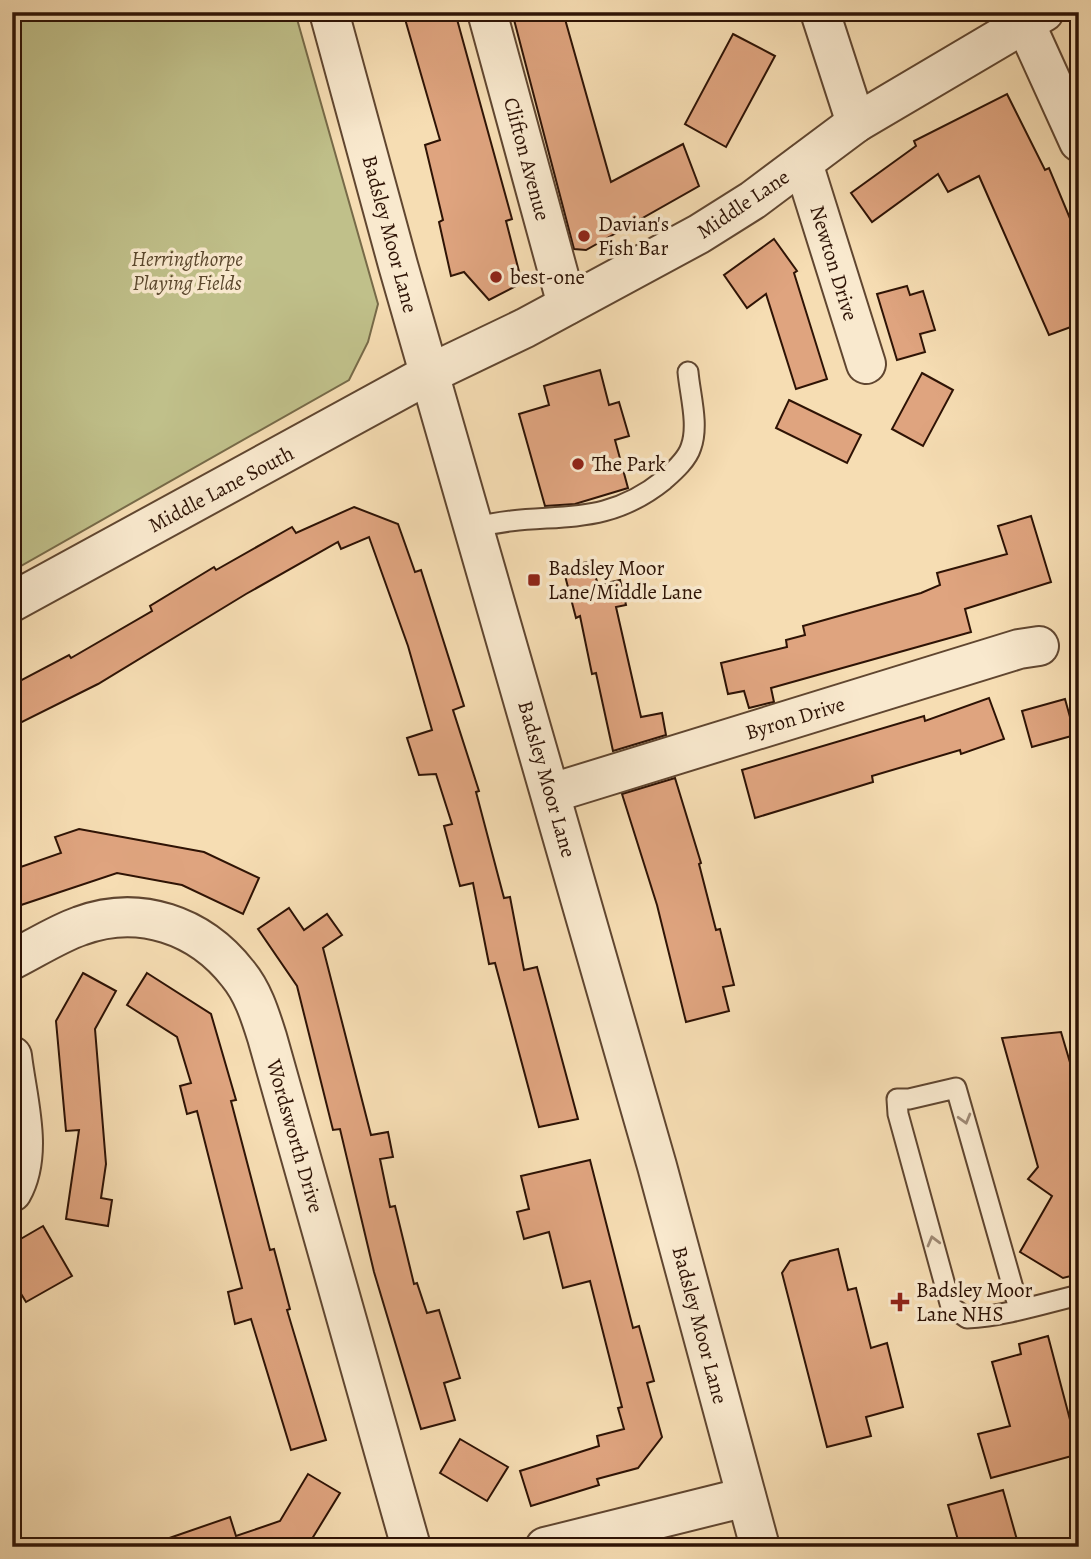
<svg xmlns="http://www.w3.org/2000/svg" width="1091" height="1559" viewBox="0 0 1091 1559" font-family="Alegreya,serif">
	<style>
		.green { fill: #c0c08a; stroke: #776a48; stroke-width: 2 }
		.building { fill: #dfa47f; stroke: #2e1305; stroke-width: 2 }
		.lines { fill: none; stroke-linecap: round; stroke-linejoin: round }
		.service-casing { stroke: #604630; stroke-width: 23 }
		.minor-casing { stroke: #604630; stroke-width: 42 }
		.service { stroke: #f9e9ce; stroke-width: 19 }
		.minor { stroke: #f9e9ce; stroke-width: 38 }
		.oneway { stroke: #9e8974 }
		.poi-dot { fill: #8f2418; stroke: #f9e9ce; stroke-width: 2.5 }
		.labels { text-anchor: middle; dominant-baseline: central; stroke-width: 7; stroke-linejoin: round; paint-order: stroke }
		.street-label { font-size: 21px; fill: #2e1305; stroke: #f9e9ce }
		.poi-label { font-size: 21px; fill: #2e1305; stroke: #f9e9ce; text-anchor: start }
		.park-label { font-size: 21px; font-style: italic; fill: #5a472d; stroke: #f9e9ce }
	</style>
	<rect width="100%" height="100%" fill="#f6ddb3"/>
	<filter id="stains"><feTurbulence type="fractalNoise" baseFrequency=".00286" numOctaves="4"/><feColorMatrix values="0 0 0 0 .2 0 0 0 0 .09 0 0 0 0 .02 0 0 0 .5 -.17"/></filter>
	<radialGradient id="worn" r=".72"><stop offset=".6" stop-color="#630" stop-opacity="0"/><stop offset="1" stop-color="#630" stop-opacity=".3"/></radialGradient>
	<polygon class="green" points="12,12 295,12 378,304 368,342 349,380 12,571"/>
	<g class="building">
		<polygon points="403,12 455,12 512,219 506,221 522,283 489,300 464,272 451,276 439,222 443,220 425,145 440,140"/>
		<polygon points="512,12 563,12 611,182 683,144 699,186 586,250 574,249"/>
		<polygon points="733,34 775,56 726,147 685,124"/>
		<polygon points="1007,94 1045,170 1049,168 1079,240 1079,324 1049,335 979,176 948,192 938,174 872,222 851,193 916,146 914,141"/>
		<polygon points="774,239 797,271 794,273 827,379 796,389 766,294 747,308 724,275"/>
		<polygon points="907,286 910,295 923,291 935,330 920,334 925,352 897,360 877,294"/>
		<polygon points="600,370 609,405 619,402 629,436 615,440 628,488 575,504 545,506 519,414 549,405 544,386"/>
		<polygon points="922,373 953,390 923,446 892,429"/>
		<polygon points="789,400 861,435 847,463 776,428"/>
		<polygon points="354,507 398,524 415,572 421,570 464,706 453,710 479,791 476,792 504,898 510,897 524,970 537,967 578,1119 539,1127 495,963 489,964 473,883 460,886 444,826 452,824 436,774 419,775 407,738 432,730 408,646 369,537 341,549 338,542 246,594 98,684 20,723 12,707 12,685 69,655 71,658 152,611 150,606 214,567 216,570 292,527 296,533"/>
		<polygon points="1031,516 1051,582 965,609 971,632 771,688 774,702 769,703 749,708 744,691 728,694 721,663 787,647 786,640 805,635 803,626 921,593 940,585 937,573 1007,554 998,526"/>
		<polygon points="591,561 598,585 620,580 626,605 616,607 641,717 662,713 666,735 613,751 596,673 592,674 580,616 576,618 563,568"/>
		<polygon points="989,698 1004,739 961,754 960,750 872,776 873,782 755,818 742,770 924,716 925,721"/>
		<polygon points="1065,699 1075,735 1032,747 1022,711"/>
		<polygon points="675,778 701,863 699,864 716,930 720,929 734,985 723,987 729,1011 686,1022 657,905 622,794"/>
		<polygon points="79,829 204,852 259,878 243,914 182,885 117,873 12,908 12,870 61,853 55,837"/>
		<polygon points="289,908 304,930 327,914 342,935 323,948 371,1135 388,1132 393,1157 380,1159 390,1207 395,1206 414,1284 417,1283 427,1313 439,1310 460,1378 444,1383 455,1420 421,1429 374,1272 340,1129 333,1130 297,986 258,929"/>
		<polygon points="83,973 116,991 95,1029 106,1164 101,1198 112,1200 108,1226 66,1219 79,1130 66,1131 56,1021"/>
		<polygon points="147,973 211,1014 236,1100 231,1101 270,1250 274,1249 290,1309 287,1310 326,1440 291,1450 251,1319 235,1324 228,1292 242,1288 197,1111 187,1114 180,1086 191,1083 177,1037 127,1005"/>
		<polygon points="1061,1032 1079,1093 1079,1274 1063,1278 1020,1252 1052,1196 1028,1179 1038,1167 1002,1038"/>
		<polygon points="590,1160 633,1328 639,1326 654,1381 647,1383 662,1437 638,1468 597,1479 599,1485 531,1506 520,1471 599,1446 597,1436 624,1429 618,1408 622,1407 590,1281 563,1288 549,1232 524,1239 517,1212 529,1209 521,1176"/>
		<polygon points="43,1226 72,1276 26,1302 12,1279 12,1244"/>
		<polygon points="838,1249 848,1290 856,1288 871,1348 887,1343 903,1407 866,1417 871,1436 827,1447 782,1273 790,1261"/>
		<polygon points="1048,1336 1079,1454 991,1478 978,1434 1010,1426 992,1362 1021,1354 1019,1344"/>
		<polygon points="460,1439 508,1467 487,1501 440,1473"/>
		<polygon points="308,1474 340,1493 307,1547 156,1547 155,1543 230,1517 236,1536 280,1521"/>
		<polygon points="1003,1490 1019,1547 960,1547 948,1505"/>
	</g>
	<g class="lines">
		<defs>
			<g id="service">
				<path d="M474 528C547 508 598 533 664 480 673 472 687 460 691 447 699 425 690 395 688 372"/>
				<path d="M1019 1309 956 1088 909 1099H897L898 1114 951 1307 967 1318C1005 1316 1042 1304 1079 1295"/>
			</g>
			<g id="minor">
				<polyline points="329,12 398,265 657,1166 760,1547"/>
				<polyline points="487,12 567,305"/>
				<polyline points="820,12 856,123"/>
				<polyline points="1025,23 1079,142"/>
				<polyline points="803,163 866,364"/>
				<polyline points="12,602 429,374 525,328 699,234 753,200 856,123 1044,12"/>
				<polyline points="552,793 1019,649 1039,646"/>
				<path d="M12 960C34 949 57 934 80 926 139 904 200 925 238 974 253 992 260 1015 267 1037L411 1547"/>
				<path d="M12 1056C17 1099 34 1153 12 1192"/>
				<polyline points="545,1547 746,1497"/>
			</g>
		</defs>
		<use href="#service" class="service-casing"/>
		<use href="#minor" class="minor-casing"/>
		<use href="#service" class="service"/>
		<use href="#minor" class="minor"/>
	</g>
	<defs><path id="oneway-chevron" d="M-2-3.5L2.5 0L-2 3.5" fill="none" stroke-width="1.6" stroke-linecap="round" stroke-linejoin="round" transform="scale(1.75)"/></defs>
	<g class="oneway">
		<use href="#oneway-chevron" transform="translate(965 1119) rotate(74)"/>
		<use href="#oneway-chevron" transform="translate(933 1241) rotate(-105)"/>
	</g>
	<g class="poi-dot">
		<circle cx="584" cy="236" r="7"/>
		<circle cx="496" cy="277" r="7"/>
		<circle cx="578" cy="464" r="7"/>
		<rect x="527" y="573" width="14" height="14" rx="3.5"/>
		<path d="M896.5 1291.5h7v7h7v7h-7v7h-7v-7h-7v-7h7z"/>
	</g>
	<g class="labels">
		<g class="street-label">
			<text transform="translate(527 159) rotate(75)">Clifton Avenue</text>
			<text transform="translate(743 204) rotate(-34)">Middle Lane</text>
			<text transform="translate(390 234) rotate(75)">Badsley Moor Lane</text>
			<text transform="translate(834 263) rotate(73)">Newton Drive</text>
			<text transform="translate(221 489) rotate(-28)">Middle Lane South</text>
			<text transform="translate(795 718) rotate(-17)">Byron Drive</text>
			<text transform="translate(547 779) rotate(74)">Badsley Moor Lane</text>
			<text transform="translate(295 1136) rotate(74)">Wordsworth Drive</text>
			<text transform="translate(700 1325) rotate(75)">Badsley Moor Lane</text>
		</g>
		<g class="poi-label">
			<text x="598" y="224">Davian's<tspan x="598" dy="24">Fish Bar</tspan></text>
			<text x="510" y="277">best-one</text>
			<text x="592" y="464">The Park</text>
			<text x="548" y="568">Badsley Moor<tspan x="548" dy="24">Lane/Middle Lane</tspan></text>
			<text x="916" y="1290">Badsley Moor<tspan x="916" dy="24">Lane NHS</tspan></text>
		</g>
		<g class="park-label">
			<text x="187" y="259">Herringthorpe<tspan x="187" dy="24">Playing Fields</tspan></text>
		</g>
	</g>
	<rect width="1091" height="1559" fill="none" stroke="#f6ddb3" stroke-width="42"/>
	<rect x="14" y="14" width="1063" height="1531" fill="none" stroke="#2e1305" stroke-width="3.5"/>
	<rect x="21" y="21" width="1049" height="1517" fill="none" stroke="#2e1305" stroke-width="2"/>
	<rect width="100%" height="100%" filter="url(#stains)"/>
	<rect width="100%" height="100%" fill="url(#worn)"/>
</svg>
